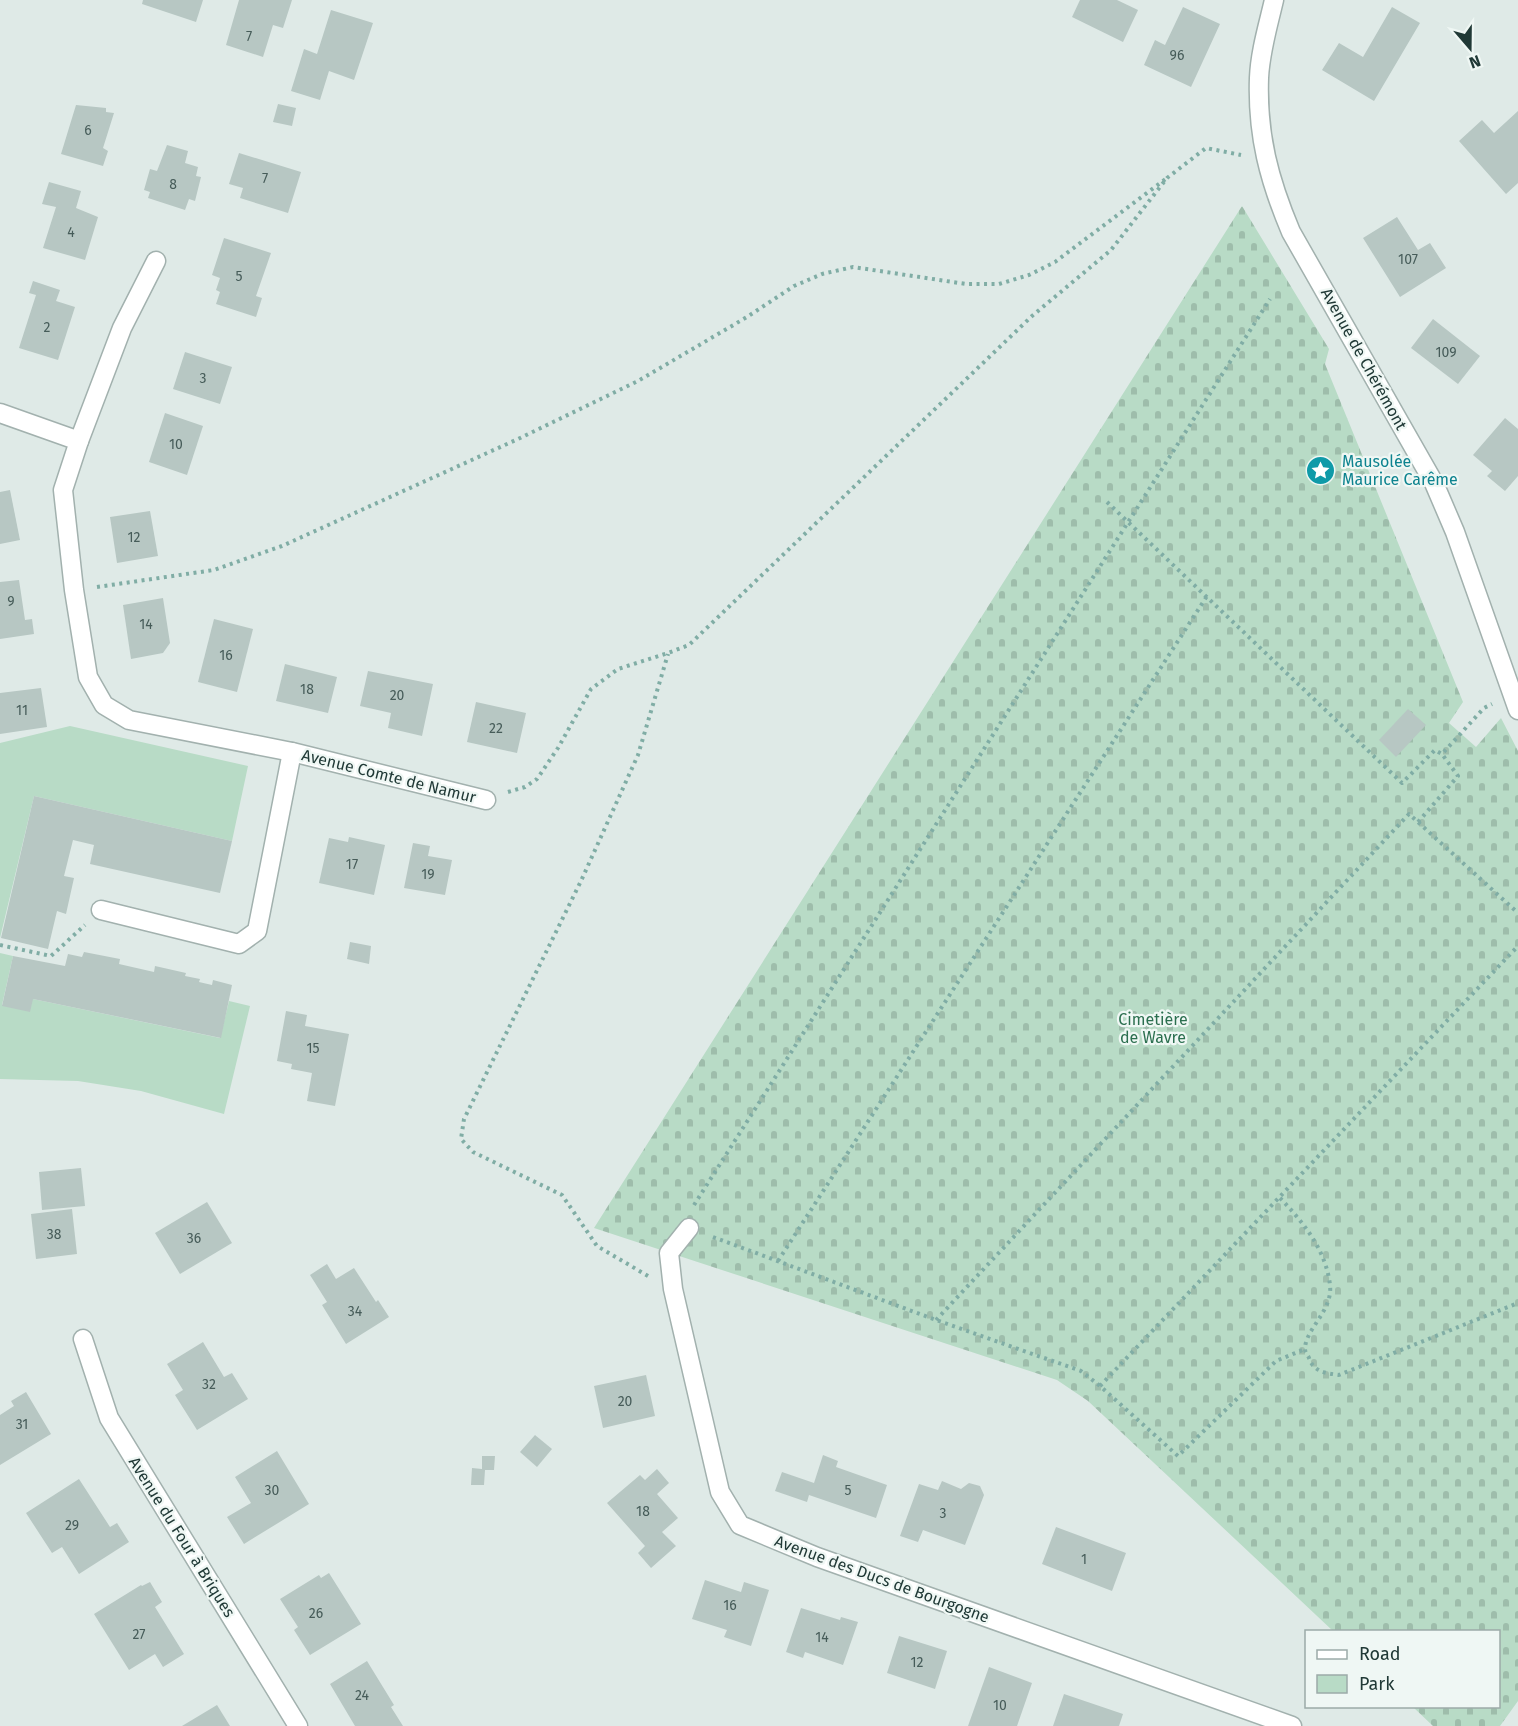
<svg xmlns="http://www.w3.org/2000/svg" width="1518" height="1726" viewBox="0 0 1518 1726" font-family="'Fira Sans',sans-serif">
	<style>
		.green { fill: #b8dbc6 }
		.cemetery { fill: url(#cemetery-stones) }
		.building { fill: #b7c7c3 }
		.lines { fill: none; stroke-linecap: round; stroke-linejoin: round }
		.minor-casing { stroke: #a2b1ae; stroke-width: 21 }
		.path { stroke: #80ada5; stroke-width: 4; stroke-dasharray: 3 4.5; stroke-linecap: butt }
		.minor { stroke: #fff; stroke-width: 18 }
		.labels { text-anchor: middle; dominant-baseline: central; stroke-width: 4.5; stroke-linejoin: round; paint-order: stroke }
		.number-label { font-size: 14px; fill: #465c59 }
		.street-label { font-size: 16px; fill: #203936; stroke: #eff7f4 }
		.culture-label { font-size: 16px; fill: #0d838f; stroke: #eff7f4; text-anchor: start }
		.park-label { font-size: 16px; fill: #2b6f4f; stroke: #eff7f4 }
	</style>
	<defs>
		<pattern id="cemetery-stones" width="16" height="16" patternUnits="userSpaceOnUse" patternTransform="scale(1.5)"><rect width="16" height="16" fill="#b8dbc6"/><path d="M2 7V4a2 2 0 0 1 4 0v3zM10 15v-3a2 2 0 0 1 4 0v3z" fill="#9ebdab"/></pattern>
	</defs>
	<rect width="100%" height="100%" fill="#dfeae7"/>
	<g class="green">
		<polygon points="70,726 248,766 232,841 34,796 0,938 0,743"/>
		<polygon points="0,953 13,956 2,1005 33,999 220,1038 229,1001 250,1006 224,1114 141,1091 78,1081 0,1079"/>
	</g>
	<polygon class="cemetery" points="1242,206 1329,349 1325,364 1463,702 1449,723 1476,747 1501,718 1518,751 1518,1701 1500,1726 1433,1726 1413,1707 1498,1706 1498,1632 1333,1631 1088,1401 1057,1380 594,1228"/>
	<g class="building">
		<polygon points="143,0 203,0 196,22 142,4"/>
		<polygon points="239,0 292,0 283,28 273,25 263,57 226,45"/>
		<polygon points="1080,0 1117,0 1138,10 1123,42 1072,17"/>
		<polygon points="1183,7 1220,24 1191,87 1144,65 1155,40 1165,45"/>
		<polygon points="1392,7 1420,23 1374,101 1322,70 1339,43 1363,57"/>
		<polygon points="331,10 373,23 354,80 329,71 320,100 291,91 304,49 317,54"/>
		<polygon points="278,104 296,108 292,126 273,122"/>
		<polygon points="76,105 106,108 106,112 114,113 103,148 108,151 103,166 61,154"/>
		<polygon points="1518,111 1518,183 1506,194 1459,141 1482,120 1494,133"/>
		<polygon points="167,145 188,151 185,163 198,167 196,176 201,177 195,201 189,199 185,210 148,198 150,192 144,190 150,169 157,171"/>
		<polygon points="239,153 301,172 288,213 240,198 243,188 229,184"/>
		<polygon points="49,182 81,191 76,208 98,217 85,260 43,248 56,207 42,204"/>
		<polygon points="1397,217 1418,250 1430,243 1446,268 1400,297 1363,238"/>
		<polygon points="224,238 271,253 256,296 262,298 256,317 216,304 220,292 216,290 220,278 212,275"/>
		<polygon points="33,281 60,290 56,301 75,307 58,360 19,348 36,295 29,293"/>
		<polygon points="1433,319 1480,356 1458,384 1411,348"/>
		<polygon points="185,352 232,367 220,404 173,389"/>
		<polygon points="165,413 203,426 187,475 149,462"/>
		<polygon points="1505,418 1518,429 1518,476 1505,491 1487,476 1492,471 1473,455"/>
		<polygon points="10,490 20,540 0,544 0,492"/>
		<polygon points="150,511 158,556 117,563 110,517"/>
		<polygon points="19,580 25,620 32,619 34,634 0,639 0,582"/>
		<polygon points="163,598 170,643 163,653 131,659 123,605"/>
		<polygon points="214,619 253,629 237,692 198,682"/>
		<polygon points="285,664 337,677 328,713 276,701"/>
		<polygon points="368,671 433,684 422,736 388,728 391,713 360,706"/>
		<polygon points="41,688 47,727 0,734 0,693"/>
		<polygon points="476,702 526,713 517,753 467,742"/>
		<polygon points="1408,709 1426,725 1396,757 1379,740"/>
		<polygon points="34,796 232,841 220,893 90,864 94,845 73,840 64,876 74,878 66,914 57,911 48,949 1,938"/>
		<polygon points="349,837 385,845 374,895 319,883 329,838 348,842"/>
		<polygon points="413,843 430,846 428,856 452,860 445,895 404,888"/>
		<polygon points="350,942 371,946 369,964 347,959"/>
		<polygon points="84,952 120,959 119,964 154,972 155,966 186,973 185,976 200,979 199,982 212,985 213,980 232,985 221,1038 33,999 30,1012 2,1006 13,956 65,966 68,954 82,957"/>
		<polygon points="286,1011 307,1015 305,1026 349,1034 335,1106 307,1101 312,1073 291,1069 292,1064 277,1061"/>
		<polygon points="81,1168 85,1206 42,1210 39,1172"/>
		<polygon points="207,1202 232,1243 180,1274 155,1233"/>
		<polygon points="72,1209 77,1254 36,1259 31,1214"/>
		<polygon points="327,1264 336,1279 354,1268 376,1302 378,1300 389,1317 346,1344 322,1305 327,1302 310,1275"/>
		<polygon points="203,1342 224,1377 232,1373 248,1399 197,1430 175,1395 183,1390 167,1364"/>
		<polygon points="646,1375 655,1416 603,1428 594,1386"/>
		<polygon points="26,1392 51,1434 0,1465 0,1415 14,1406 11,1401"/>
		<polygon points="535,1435 552,1449 537,1467 520,1452"/>
		<polygon points="277,1451 309,1504 244,1544 227,1517 251,1503 235,1477"/>
		<polygon points="823,1455 838,1461 836,1467 887,1485 876,1518 809,1495 807,1502 775,1491 782,1472 814,1483"/>
		<polygon points="482,1456 495,1456 494,1470 485,1470 484,1485 471,1485 472,1468 482,1469"/>
		<polygon points="657,1469 669,1483 657,1494 678,1518 662,1532 676,1546 651,1568 638,1553 645,1546 607,1503 640,1475 645,1480"/>
		<polygon points="79,1479 110,1527 117,1523 129,1542 79,1574 62,1547 52,1553 26,1513"/>
		<polygon points="942,1481 961,1489 969,1483 980,1486 984,1495 965,1545 923,1530 918,1542 900,1536 919,1484 938,1490"/>
		<polygon points="1056,1527 1126,1553 1112,1591 1042,1564"/>
		<polygon points="329,1573 361,1624 310,1655 294,1630 298,1627 280,1599 319,1575 321,1578"/>
		<polygon points="705,1580 741,1592 744,1582 769,1590 751,1646 724,1637 727,1630 692,1619"/>
		<polygon points="150,1582 162,1602 155,1607 184,1654 163,1667 155,1654 129,1670 94,1614 141,1585 142,1586"/>
		<polygon points="801,1608 840,1620 841,1617 858,1622 843,1665 805,1652 803,1658 786,1652"/>
		<polygon points="899,1636 947,1651 935,1689 887,1673"/>
		<polygon points="367,1661 394,1705 391,1707 403,1726 355,1726 330,1684"/>
		<polygon points="989,1667 1032,1683 1017,1726 968,1726"/>
		<polygon points="1064,1694 1123,1714 1119,1726 1053,1726"/>
		<polygon points="217,1705 230,1726 182,1726"/>
	</g>
	<g class="lines">
		<defs>
			<g id="minor">
				<path d="M1274 0C1268 26 1260 52 1259 78 1257 135 1269 180 1291 232L1434 483 1455 532 1518 710"/>
				<polyline points="0,413 79,441 63,490 74,590 88,677 104,705 129,720 292,752 486,800"/>
				<polyline points="79,441 122,328 156,261"/>
				<polyline points="101,910 239,944 257,931 292,752"/>
				<polyline points="689,1228 669,1253 673,1289 720,1492 740,1525 817,1557 1292,1726"/>
				<polyline points="83,1339 109,1418 298,1726"/>
			</g>
		</defs>
		<use href="#minor" class="minor-casing"/>
		<g class="path">
			<polyline points="1107,502 1402,783 1435,750 1442,754 1484,708 1492,704"/>
			<polyline points="97,587 214,570 282,546 518,439 638,381 747,317 794,286 822,274 853,267 966,284 999,284 1029,275 1055,262 1167,178"/>
			<polyline points="508,792 525,787 537,779 558,748 591,689 618,669 668,653 689,645 1032,316 1111,250 1167,178 1206,148 1241,155"/>
			<polyline points="1418,822 1458,776 1442,754"/>
			<polyline points="0,945 51,956 85,925"/>
			<path d="M1280 1198C1303 1222 1326 1250 1330 1285 1333 1311 1305 1329 1305 1349 1305 1353 1308 1355 1309 1358 1314 1372 1325 1373 1339 1375L1518 1303"/>
			<polyline points="694,1205 1270,299"/>
			<polyline points="713,1237 936,1320 1081,1371 1100,1386 1178,1456 1276,1361 1305,1349"/>
			<polyline points="778,1261 1207,596"/>
			<polyline points="648,1276 597,1246 562,1195 473,1152 461,1139 464,1119 581,881 638,755 668,654"/>
			<polyline points="936,1320 1409,814 1518,913"/>
			<polyline points="1100,1386 1518,946"/>
		</g>
		<use href="#minor" class="minor"/>
	</g>
	<defs>
		<symbol id="sight-disc" viewBox="-11 -11 22 22"><circle r="9.5" fill="#0f9aa8" stroke="#eff7f4"/><path d="M0-6L1.8-2.2L6-1.7L2.9 1.2L3.7 5.4L0 3.3L-3.7 5.4L-2.9 1.2L-6-1.7L-1.8-2.2Z" fill="#fff"/></symbol>
	</defs>
	<g fill-rule="evenodd">
		<use href="#sight-disc" x="1304" y="454" width="33" height="33"/>
	</g>
	<g class="labels">
		<g class="number-label">
			<text x="249" y="36">7</text>
			<text x="1177" y="55">96</text>
			<text x="88" y="130">6</text>
			<text x="265" y="178">7</text>
			<text x="173" y="184">8</text>
			<text x="71" y="232">4</text>
			<text x="1408" y="259">107</text>
			<text x="239" y="276">5</text>
			<text x="47" y="327">2</text>
			<text x="1446" y="352">109</text>
			<text x="203" y="378">3</text>
			<text x="176" y="444">10</text>
			<text x="134" y="537">12</text>
			<text x="11" y="601">9</text>
			<text x="146" y="624">14</text>
			<text x="226" y="655">16</text>
			<text x="307" y="689">18</text>
			<text x="397" y="695">20</text>
			<text x="22" y="710">11</text>
			<text x="496" y="728">22</text>
			<text x="352" y="864">17</text>
			<text x="428" y="874">19</text>
			<text x="313" y="1048">15</text>
			<text x="54" y="1234">38</text>
			<text x="194" y="1238">36</text>
			<text x="355" y="1311">34</text>
			<text x="209" y="1384">32</text>
			<text x="625" y="1401">20</text>
			<text x="22" y="1424">31</text>
			<text x="272" y="1490">30</text>
			<text x="848" y="1490">5</text>
			<text x="643" y="1511">18</text>
			<text x="943" y="1513">3</text>
			<text x="72" y="1525">29</text>
			<text x="1084" y="1559">1</text>
			<text x="730" y="1605">16</text>
			<text x="316" y="1613">26</text>
			<text x="139" y="1634">27</text>
			<text x="822" y="1637">14</text>
			<text x="917" y="1662">12</text>
			<text x="362" y="1695">24</text>
			<text x="1000" y="1705">10</text>
		</g>
		<g class="street-label">
			<text transform="translate(1364 359) rotate(61)">Avenue de Chérémont</text>
			<text transform="translate(389 776) rotate(14)">Avenue Comte de Namur</text>
			<text transform="translate(182 1537) rotate(58)">Avenue du Four à Briques</text>
			<text transform="translate(882 1579) rotate(20)">Avenue des Ducs de Bourgogne</text>
		</g>
		<g class="culture-label">
			<text x="1342" y="461">Mausolée<tspan x="1342" dy="18">Maurice Carême</tspan></text>
		</g>
		<g class="park-label">
			<text x="1153" y="1019">Cimetière<tspan x="1153" dy="18">de Wavre</tspan></text>
		</g>
	</g>
	<rect x="1305" y="1630" width="195" height="78" fill="#eff7f4" stroke="#9caba8" stroke-width="1.5"/>
	<rect x="1317" y="1650" width="30" height="9" fill="#ffffff" stroke="#9caba8" stroke-width="1.5"/>
	<text x="1359" y="1660" font-size="18" fill="#203936">Road</text>
	<rect x="1317" y="1675" width="30" height="18" fill="#b8dbc6" stroke="#9caba8" stroke-width="1.5"/>
	<text x="1359" y="1690" font-size="18" fill="#203936">Park</text>
	<g transform="translate(1470 48) rotate(160)" stroke="#eff7f4" stroke-width="4.5" paint-order="stroke">
	<path d="M0-4.5L10 22L0 15L-10 22Z" fill="#203936"/>
	<text y="-9" font-size="16" font-weight="bold" text-anchor="middle" fill="#203936">N</text>
	</g>
</svg>
